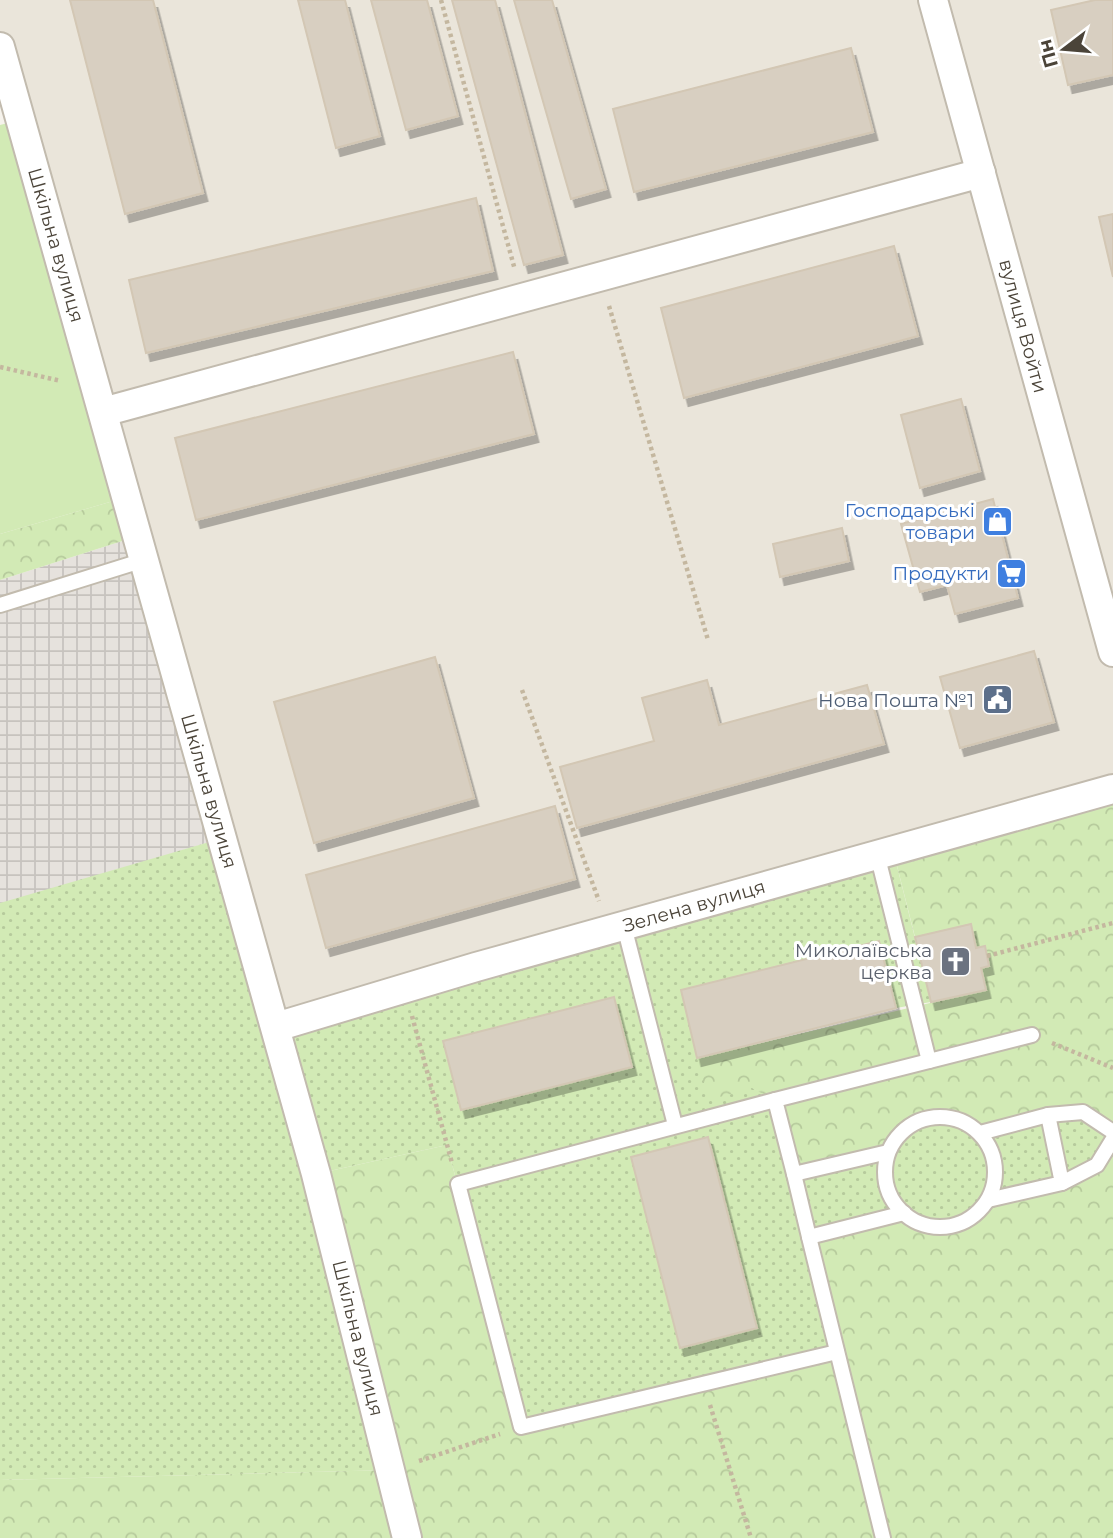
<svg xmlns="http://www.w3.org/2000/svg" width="1113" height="1538" viewBox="0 0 1113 1538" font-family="Montserrat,sans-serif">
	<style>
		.residential { fill: #eae5da }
		.industrial { fill: url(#industrial-grid) }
		.grass { fill: url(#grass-dots) }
		.forest { fill: url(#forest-crowns) }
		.garden { fill: #d2eab5 }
		.building { fill: #d8cfc1; stroke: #d3c7b4; stroke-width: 2; filter: url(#shadow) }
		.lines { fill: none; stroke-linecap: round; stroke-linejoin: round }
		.service-casing { stroke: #c2bbae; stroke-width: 18 }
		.minor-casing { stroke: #c2bbae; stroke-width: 32 }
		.path { stroke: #c4b79f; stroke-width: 4.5; stroke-dasharray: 3.5 3.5; stroke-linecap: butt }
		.service { stroke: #fff; stroke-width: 14 }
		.minor { stroke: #fff; stroke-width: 28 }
		.labels { text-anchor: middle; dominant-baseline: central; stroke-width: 6; stroke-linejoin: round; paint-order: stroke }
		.street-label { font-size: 19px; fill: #4b4439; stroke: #fff }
		.shop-label { font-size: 19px; fill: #366cbe; stroke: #fff; text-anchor: end }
		.service-label { font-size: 19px; fill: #4e5e75; stroke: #fff; text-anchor: end }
		.worship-label { font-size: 19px; fill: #5b616d; stroke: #fff; text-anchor: end }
	</style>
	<defs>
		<pattern id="industrial-grid" width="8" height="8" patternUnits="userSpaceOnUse" patternTransform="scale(1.75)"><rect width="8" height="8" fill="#e6e2dd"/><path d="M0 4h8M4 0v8" fill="none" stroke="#c7c3be"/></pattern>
		<pattern id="grass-dots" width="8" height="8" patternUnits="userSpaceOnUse" patternTransform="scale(1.75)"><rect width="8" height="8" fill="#d2eab5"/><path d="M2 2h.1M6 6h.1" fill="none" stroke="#b6ca9c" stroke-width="1.8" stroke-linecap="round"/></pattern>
		<pattern id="forest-crowns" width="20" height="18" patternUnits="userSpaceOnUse" patternTransform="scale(1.75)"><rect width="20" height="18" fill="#d2eab5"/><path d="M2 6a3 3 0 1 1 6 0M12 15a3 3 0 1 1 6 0" fill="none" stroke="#b6ca9c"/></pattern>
		<filter id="shadow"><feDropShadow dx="4.5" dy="8" stdDeviation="0" flood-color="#0004"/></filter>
	</defs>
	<rect width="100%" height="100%" fill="#f6f3ec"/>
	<polygon class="residential" points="0,0 1113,0 1113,789 276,1027 0,47"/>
	<polygon class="industrial" points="138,536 223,838 0,905 0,580"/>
	<g class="grass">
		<polygon points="223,838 391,1470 0,1480 0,903"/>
		<path d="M893 850 931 1002 896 1008 879 941 681 990 697 1058 775 1100 794 1174 897 1137 922 1119 941 1116 1083 1112 1113 1132 1097 1165 988 1200C963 1229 947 1228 912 1220L837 1352 521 1427 447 1145 316 1174 276 1027Z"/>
	</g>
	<g class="forest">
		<polygon points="127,497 138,536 0,580 0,534"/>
		<path d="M1113 789V1132L1083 1112 980 1133C948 1106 908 1117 888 1152L794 1174 774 1100 752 1088 709 1100 697 1058 985 990 981 968 989 966 985 946 976 948 915 937 893 850Z"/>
		<polygon points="1113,1139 1113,1538 0,1538 0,1480 389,1470 316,1174 447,1145 521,1427 836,1352 809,1237 904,1213 928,1226 946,1227 968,1220 988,1200 1097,1165"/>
	</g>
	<polygon class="garden" points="20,120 127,497 0,534 0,125"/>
	<g class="building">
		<polygon points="70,0 153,0 203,193 125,214"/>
		<polygon points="298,0 345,0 380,136 336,148"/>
		<polygon points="371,0 427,0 458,116 406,130"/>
		<polygon points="452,0 495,0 563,255 524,265"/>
		<polygon points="514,0 552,0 606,189 571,199"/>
		<polygon points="1095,0 1113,0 1113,75 1068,85 1051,10"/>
		<polygon points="851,48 873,132 634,192 613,109"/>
		<polygon points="476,198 493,271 146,353 129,280"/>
		<polygon points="1113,214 1113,277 1099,217"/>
		<polygon points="894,246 918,336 684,398 661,308"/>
		<polygon points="513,352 534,434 196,520 175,438"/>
		<polygon points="961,399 980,471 920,488 901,415"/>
		<polygon points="993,499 1018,598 955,614 947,585 920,592 901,524"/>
		<polygon points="842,528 849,561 780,577 773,544"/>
		<polygon points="1034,651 1054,722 960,748 940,677"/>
		<polygon points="435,657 474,798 314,843 274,702"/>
		<polygon points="707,680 719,725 867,685 884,744 577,828 560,767 654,741 642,698"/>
		<polygon points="555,806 575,879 326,948 306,875"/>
		<polygon points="971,924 976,948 985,946 989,966 981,968 986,990 931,1002 915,937"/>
		<polygon points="879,941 896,1008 697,1058 681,990"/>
		<polygon points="614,997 632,1067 461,1110 443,1041"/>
		<polygon points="708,1137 757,1328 680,1348 631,1157"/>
	</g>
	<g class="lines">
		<defs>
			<g id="service">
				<polyline points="0,605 144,560"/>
				<polyline points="877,854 929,1061"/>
				<polyline points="624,926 675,1125"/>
				<polyline points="775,1100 458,1184 521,1427 837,1352"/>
				<polyline points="1048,1115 1083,1112 1113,1132"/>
				<circle cx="940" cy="1172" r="55"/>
				<polyline points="980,1133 1048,1115 1062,1183 988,1200"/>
				<polyline points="888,1152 794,1174 809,1237 904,1213"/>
				<polyline points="794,1174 775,1100 1032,1035"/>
				<polyline points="1062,1183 1097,1165 1113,1139"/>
				<polyline points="809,1237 883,1538"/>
			</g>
			<g id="minor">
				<polyline points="933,0 1113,652"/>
				<polyline points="0,47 316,1174 407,1538"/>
				<polyline points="103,412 981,173"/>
				<polyline points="276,1027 476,967 1113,789"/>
			</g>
		</defs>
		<use href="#service" class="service-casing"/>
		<use href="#minor" class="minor-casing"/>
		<g class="path">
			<polyline points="441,0 515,270"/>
			<polyline points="609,306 708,640"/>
			<polyline points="0,367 61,381"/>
			<polyline points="522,690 599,901"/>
			<polyline points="987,956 1113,923"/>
			<polyline points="412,1016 452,1163"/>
			<polyline points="1052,1043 1113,1068"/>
			<polyline points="710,1405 751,1538"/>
			<polyline points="419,1461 500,1434"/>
		</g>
		<use href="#service" class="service"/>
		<use href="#minor" class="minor"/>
	</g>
	<defs>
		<symbol id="shop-square" viewBox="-11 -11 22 22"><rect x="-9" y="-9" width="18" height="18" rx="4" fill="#3f7fe0" stroke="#fff"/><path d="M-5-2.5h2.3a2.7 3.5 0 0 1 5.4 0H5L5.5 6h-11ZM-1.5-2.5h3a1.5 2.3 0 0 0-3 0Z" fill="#fff"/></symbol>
		<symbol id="supermarket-square" viewBox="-11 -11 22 22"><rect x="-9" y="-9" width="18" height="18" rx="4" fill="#3f7fe0" stroke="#fff"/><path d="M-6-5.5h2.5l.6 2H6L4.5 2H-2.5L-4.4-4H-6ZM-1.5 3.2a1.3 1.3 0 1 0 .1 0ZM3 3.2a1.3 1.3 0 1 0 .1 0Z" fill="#fff"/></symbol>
		<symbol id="civic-square" viewBox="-11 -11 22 22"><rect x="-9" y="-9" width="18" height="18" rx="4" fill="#5c6f8a" stroke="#fff"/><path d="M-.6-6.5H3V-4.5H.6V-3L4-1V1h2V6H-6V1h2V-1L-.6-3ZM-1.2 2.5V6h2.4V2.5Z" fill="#fff"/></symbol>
		<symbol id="church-square" viewBox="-11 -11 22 22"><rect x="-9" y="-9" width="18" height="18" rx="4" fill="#6b7280" stroke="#fff"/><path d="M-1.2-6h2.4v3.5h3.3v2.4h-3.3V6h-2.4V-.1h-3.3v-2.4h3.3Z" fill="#fff"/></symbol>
	</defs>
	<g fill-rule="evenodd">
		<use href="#shop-square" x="980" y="504" width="35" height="35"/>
		<use href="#supermarket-square" x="994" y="556" width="35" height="35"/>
		<use href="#civic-square" x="980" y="682" width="35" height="35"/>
		<use href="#church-square" x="938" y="944" width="35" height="35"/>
	</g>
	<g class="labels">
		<g class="street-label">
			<text transform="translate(56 245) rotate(74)">Шкільна вулиця</text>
			<text transform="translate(1023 326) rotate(75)">вулиця Войти</text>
			<text transform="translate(209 791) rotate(74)">Шкільна вулиця</text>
			<text transform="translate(694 906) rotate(-16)">Зелена вулиця</text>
			<text transform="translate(358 1338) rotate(76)">Шкільна вулиця</text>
		</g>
		<g class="shop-label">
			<text x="975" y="510">Господарські<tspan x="975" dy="22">товари</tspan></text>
			<text x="989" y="573">Продукти</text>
		</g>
		<g class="service-label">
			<text x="974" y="700">Нова Пошта №1</text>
		</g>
		<g class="worship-label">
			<text x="932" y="950">Миколаївська<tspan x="932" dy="22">церква</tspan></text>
		</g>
	</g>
	<g transform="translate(1064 49) rotate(254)" stroke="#ffffff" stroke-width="5" paint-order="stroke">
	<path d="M0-5L12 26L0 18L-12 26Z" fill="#4b4439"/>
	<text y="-10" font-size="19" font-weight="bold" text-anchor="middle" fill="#4b4439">Пн</text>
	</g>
</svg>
